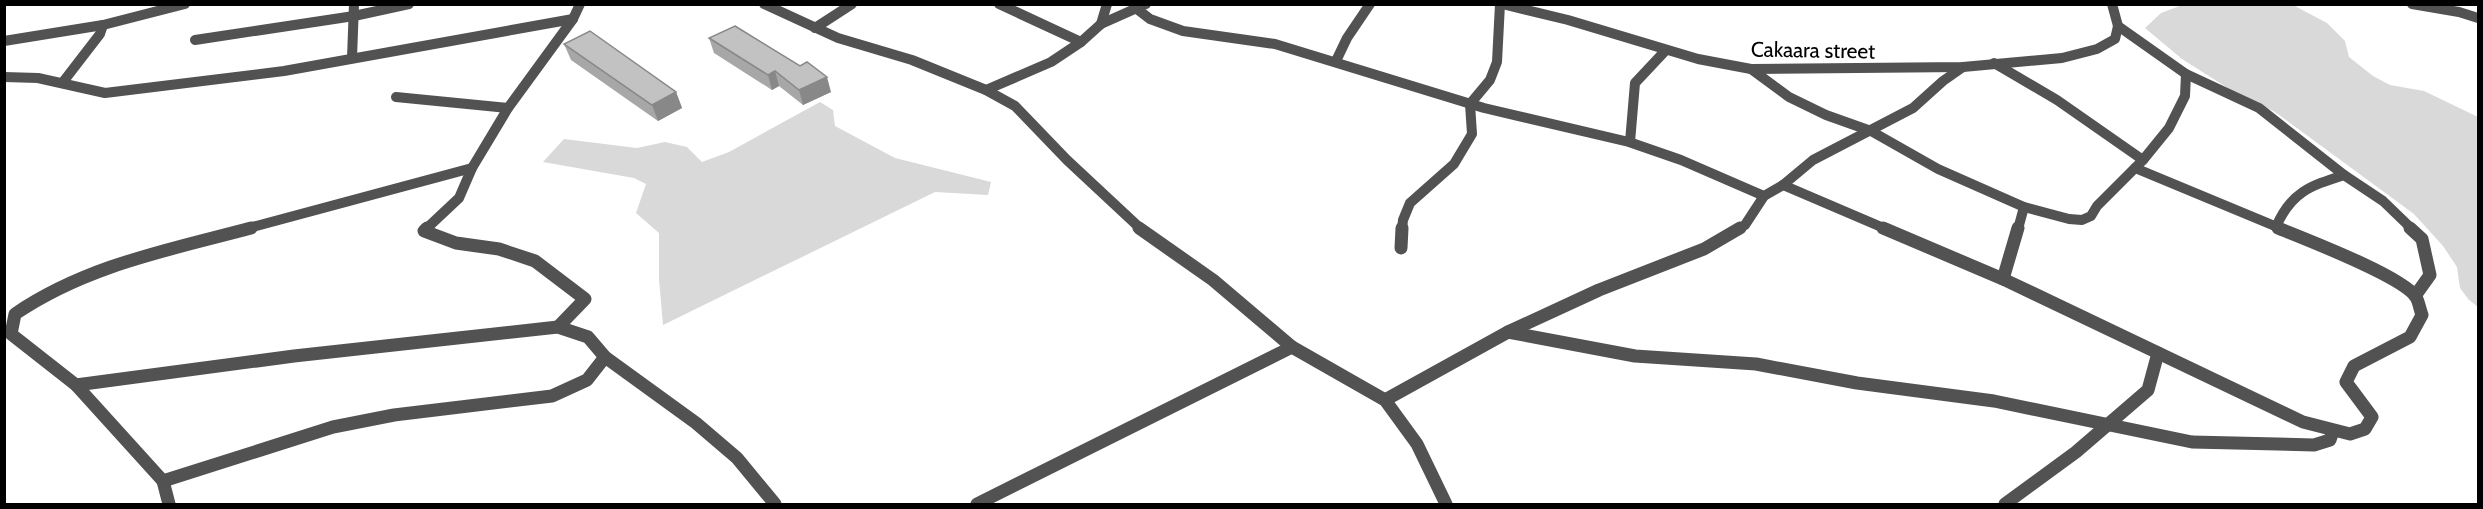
<svg xmlns="http://www.w3.org/2000/svg" width="2483" height="509" viewBox="0 0 2483 509" font-family="Cabin,sans-serif">
	<style>
		.green { fill: #d9d9d9 }
		.lines { fill: none; stroke-linecap: round; stroke-linejoin: round }
		.street-far1 { stroke: #525252; stroke-width: 10 }
		.street { stroke: #525252; stroke-width: 13 }
		.wall { fill: #a7a7a7 }
		.shaded-wall { fill: #888 }
		.building { fill: #c2c2c2; stroke: #888; stroke-width: 1.5 }
		.labels { text-anchor: middle; dominant-baseline: central; stroke-width: 6; stroke-linejoin: round; paint-order: stroke }
		.street-label { font-size: 21px; fill: #000; stroke: #fff }
	</style>
	<rect width="100%" height="100%" fill="#fff"/>
	<g class="green">
		<polygon points="2182,5 2293,5 2327,23 2345,41 2349,57 2373,76 2390,85 2424,91 2478,117 2478,307 2469,300 2460,288 2457,267 2443,246 2414,214 2275,112 2231,90 2182,59 2145,28 2161,13"/>
		<polygon points="820,102 833,110 835,126 895,158 991,182 988,195 935,192 663,325 659,279 659,233 636,213 646,184 634,178 543,162 564,139 637,148 665,142 687,147 702,162 729,152"/>
	</g>
	<g class="lines">
		<g class="street-far1">
			<polyline points="764,4 838,38 912,60 986,90 1015,106 1067,160 1141,229"/>
			<polyline points="999,4 1081,42"/>
			<polyline points="1502,4 1568,20 1698,59 1751,69 1963,67 2062,58 2097,49 2115,39 2118,26"/>
			<polyline points="2112,4 2118,26 2186,74 2259,108 2344,175 2383,201 2412,229"/>
			<polyline points="2412,4 2459,12 2478,18"/>
			<polyline points="1137,9 1150,19 1183,31 1275,44 1484,108 1629,142 1681,160 1764,196"/>
			<polyline points="1101,24 1107,4"/>
			<polyline points="815,28 852,4"/>
			<polyline points="195,40 354,16 409,4"/>
			<polyline points="4,41 103,25 185,4"/>
			<polyline points="352,58 354,4"/>
			<polyline points="1336,61 1347,38 1370,4"/>
			<polyline points="1994,63 2057,100 2143,160"/>
			<polyline points="1751,69 1789,97 1826,115 1871,131 1938,169 2024,207 2069,219 2082,220 2091,216 2097,206 2143,160 2169,128 2185,96 2186,74"/>
			<polyline points="4,77 38,78 105,93 284,71 573,19"/>
			<polyline points="63,82 100,34 103,25"/>
			<polyline points="986,90 1051,62 1081,42 1101,24 1146,4"/>
			<polyline points="396,97 508,108"/>
			<polyline points="1630,142 1635,83 1666,50"/>
			<polyline points="2135,168 2282,229"/>
			<polyline points="1783,185 1886,229"/>
			<path d="M2276 227C2291 192 2310 186 2344 175"/>
			<polyline points="245,229 472,168"/>
			<polyline points="426,229 459,198 472,168 508,108 573,19 580,4"/>
			<polyline points="1402,229 1403,220 1410,203 1454,164 1472,134 1470,104 1490,80 1497,62 1500,4"/>
			<polyline points="1738,229 1745,225 1764,196 1783,185 1813,160 1913,108 1943,81 1963,67"/>
			<polyline points="2018,229 2024,207"/>
		</g>
		<g class="street">
			<polyline points="427,228 424,231 456,243 499,249 535,261 585,299 558,327"/>
			<polyline points="1139,228 1213,280 1292,347 1385,400 1417,444 1446,504"/>
			<path d="M1883 228 2003 279 2303 422 2350 434 2365 429 2372 417 2346 382 2354 366 2410 337 2422 315C2420 310 2419 302 2416 297 2402 276 2305 239 2278 228"/>
			<polyline points="2410,228 2422,239 2430,275 2415,296"/>
			<polyline points="1401,248 1402,228"/>
			<polyline points="2003,279 2018,228"/>
			<polyline points="1508,332 1635,356 1756,364 1857,383 1994,401 2192,442 2314,445 2330,440 2333,431"/>
			<polyline points="76,385 294,356 558,327 588,337 605,357 696,423 737,458 775,504"/>
			<polyline points="1385,400 1508,332 1599,290 1704,249 1740,228"/>
			<polyline points="163,481 333,427 394,415 552,396 587,380 605,357"/>
			<path d="M169 504 163 481 76 385 11 334 15 314C87 265 169 250 251 228"/>
			<polyline points="977,504 1292,347"/>
			<polyline points="2005,504 2076,452 2148,390 2158,353"/>
		</g>
	</g>
	<g class="wall">
		<polygon points="709,38 831,92 803,105 779,86 772,90 714,53"/>
		<polygon points="564,44 676,92 682,108 658,121 571,60"/>
	</g>
	<g class="shaded-wall">
		<polygon points="775,71 779,86 772,90 768,75"/>
		<polygon points="827,77 831,92 803,105 799,90"/>
		<polygon points="676,92 682,108 658,121 652,105"/>
	</g>
	<g class="building">
		<polygon points="735,26 800,66 807,62 827,77 799,90 775,71 768,75 709,38"/>
		<polygon points="590,31 676,92 652,105 564,44"/>
	</g>
	<g class="labels">
		<g class="street-label">
			<text transform="translate(1813 50) rotate(1)">Cakaara street</text>
		</g>
	</g>
	<rect width="2483" height="509" fill="none" stroke="#000000" stroke-width="12"/>
</svg>
